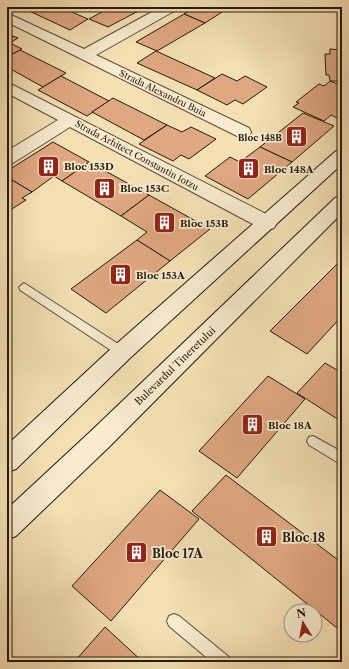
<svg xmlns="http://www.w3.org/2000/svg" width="349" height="669" viewBox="0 0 349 669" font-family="'Libre Caslon Text',serif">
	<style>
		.building { fill: #dfa882; stroke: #261a0a }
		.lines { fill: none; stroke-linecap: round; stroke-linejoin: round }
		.service-casing { stroke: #5a4c35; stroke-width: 2 }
		.minor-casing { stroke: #5a4c35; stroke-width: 2 }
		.secondary-casing { stroke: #261a0a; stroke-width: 2 }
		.service { fill: #f8ebd0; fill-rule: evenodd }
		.minor { fill: #f8ebd0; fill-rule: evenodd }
		.secondary { fill: #f8ebd0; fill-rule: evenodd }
		.labels { text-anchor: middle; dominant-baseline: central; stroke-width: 3.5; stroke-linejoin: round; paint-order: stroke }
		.far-street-label { font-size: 9px; fill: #261a0a; stroke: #f8ebd0 }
		.far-poi-label { font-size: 9px; font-weight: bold; fill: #261a0a; stroke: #f8ebd0; text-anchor: end }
		.poi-label { font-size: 10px; font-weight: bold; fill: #261a0a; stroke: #f8ebd0; text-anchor: start }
		.street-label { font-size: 10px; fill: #261a0a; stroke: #f8ebd0 }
		.near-poi-label { font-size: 12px; font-weight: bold; fill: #261a0a; stroke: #f8ebd0; text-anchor: start }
	</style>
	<rect width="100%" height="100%" fill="#f5e0b6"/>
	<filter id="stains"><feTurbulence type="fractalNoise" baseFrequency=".005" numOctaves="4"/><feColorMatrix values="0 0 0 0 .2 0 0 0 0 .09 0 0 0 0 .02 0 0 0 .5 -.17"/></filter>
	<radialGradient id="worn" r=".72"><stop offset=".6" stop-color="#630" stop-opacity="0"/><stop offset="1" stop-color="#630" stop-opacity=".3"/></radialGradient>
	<g class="building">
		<polygon points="33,7 60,7 88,19 70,30 27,10"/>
		<polygon points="111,7 146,7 108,27 89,19"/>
		<polygon points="196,7 230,7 205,23 184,14"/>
		<polygon points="338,13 342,13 342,49 339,49"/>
		<polygon points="184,14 205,23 157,51 136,42"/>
		<polygon points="7,34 18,38 10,43 22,49 7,57"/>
		<polygon points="330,49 342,50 342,81 330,81 329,75 326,75 325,54 330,54"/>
		<polygon points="20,50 66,73 43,87 7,67 7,57"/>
		<polygon points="156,51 215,78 197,90 137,63"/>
		<polygon points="222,74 237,81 245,76 267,87 243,104 235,100 227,105 197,90"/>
		<polygon points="61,76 109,101 87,116 38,90"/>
		<polygon points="330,81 342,86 342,113 337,118 331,115 324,121 293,107 299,103 296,102 319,84 324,86"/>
		<polygon points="113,98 167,125 144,140 92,112"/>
		<polygon points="303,113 334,126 292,162 260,147"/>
		<polygon points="167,125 182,132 191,127 216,139 189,159 181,155 173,161 139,144"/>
		<polygon points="53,142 89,162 62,181 54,176 32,192 7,177 7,171"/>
		<polygon points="260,147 292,162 248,199 205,176 230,157 240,162"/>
		<polygon points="89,162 149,195 121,216 62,181"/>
		<polygon points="7,177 32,192 22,198 26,200 7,212"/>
		<polygon points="149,195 210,229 170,261 137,240 147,232 121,216"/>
		<polygon points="137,240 170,261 106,313 71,289"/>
		<polygon points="342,259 342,316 307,354 270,331"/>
		<polygon points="325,363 342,373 342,422 297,393"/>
		<polygon points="268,376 305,399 237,478 199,451"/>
		<polygon points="226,475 342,563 342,632 192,511"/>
		<polygon points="160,490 199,519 111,621 72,586"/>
		<polygon points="105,627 143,662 74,662"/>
	</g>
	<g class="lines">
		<defs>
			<g id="service">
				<polygon points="24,283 126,349 128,352 126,355 118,355 20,290 19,287"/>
				<polygon points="313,436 342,452 342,465 309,445 307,441 309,437"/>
				<polygon points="174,614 179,616 229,657 232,662 212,662 169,626 167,621 169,616"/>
			</g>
			<g id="minor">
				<polygon points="161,7 178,7 176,10 96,55 249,128 251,132 249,136 243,137 237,136 7,22 7,13 84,49"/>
				<polygon points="7,82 274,218 277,223 274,228 267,230 260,228 70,127 13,163 7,164 7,151 58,120 7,93"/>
			</g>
			<g id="secondary">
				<polygon points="342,150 342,164 130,358 16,469 7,472 7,445 114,346 336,151"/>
				<polygon points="342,196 342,213 109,447 16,536 7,540 7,509 91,431 335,198"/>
			</g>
		</defs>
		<use href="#service" class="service-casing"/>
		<use href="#minor" class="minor-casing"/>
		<use href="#secondary" class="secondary-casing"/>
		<use href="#service" class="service"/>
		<use href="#minor" class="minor"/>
		<use href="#secondary" class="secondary"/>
	</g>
	<defs>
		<symbol id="building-square" viewBox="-11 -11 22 22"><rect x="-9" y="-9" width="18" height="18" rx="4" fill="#8f2418" stroke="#f8ebd0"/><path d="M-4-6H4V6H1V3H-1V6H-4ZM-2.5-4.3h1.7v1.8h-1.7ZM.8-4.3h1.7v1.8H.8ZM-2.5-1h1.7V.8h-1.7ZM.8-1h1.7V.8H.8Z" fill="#fff"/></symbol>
	</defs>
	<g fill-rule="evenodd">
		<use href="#building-square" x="284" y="124" width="25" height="25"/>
		<use href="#building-square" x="36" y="154" width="25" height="25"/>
		<use href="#building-square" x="236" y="156" width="25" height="25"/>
		<use href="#building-square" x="92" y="176" width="25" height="25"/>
		<use href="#building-square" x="152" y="210" width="25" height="25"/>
		<use href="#building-square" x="108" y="262" width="25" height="25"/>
		<use href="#building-square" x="240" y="412" width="25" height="25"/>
		<use href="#building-square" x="254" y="524" width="25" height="25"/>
		<use href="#building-square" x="124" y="540" width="25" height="25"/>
	</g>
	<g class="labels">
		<g class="far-street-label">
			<text transform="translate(163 93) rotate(26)">Strada Alexandru Buia</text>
			<text transform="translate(137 155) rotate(28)">Strada Arhitect Constantin Iotzu</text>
		</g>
		<g class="far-poi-label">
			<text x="282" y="137">Bloc 148B</text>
		</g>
		<g class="poi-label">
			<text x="64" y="166">Bloc 153D</text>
			<text x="264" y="169">Bloc 148A</text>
			<text x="120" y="188">Bloc 153C</text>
			<text x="180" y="223">Bloc 153B</text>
			<text x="136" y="275">Bloc 153A</text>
			<text x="268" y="425">Bloc 18A</text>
		</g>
		<g class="street-label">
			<text transform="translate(175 366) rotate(-44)">Bulevardul Tineretului</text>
		</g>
		<g class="near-poi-label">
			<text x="282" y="537">Bloc 18</text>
			<text x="152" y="553">Bloc 17A</text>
		</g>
	</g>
	<rect width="349" height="669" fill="none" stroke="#f5e0b6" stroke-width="24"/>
	<rect x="8" y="8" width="333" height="653" fill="none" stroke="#261a0a" stroke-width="2"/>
	<rect x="12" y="12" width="325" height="645" fill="none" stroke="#261a0a"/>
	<g transform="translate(303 623) rotate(349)"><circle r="19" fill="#f8ebd0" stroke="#a49781"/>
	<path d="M0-3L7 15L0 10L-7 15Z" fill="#8f2418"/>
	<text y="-6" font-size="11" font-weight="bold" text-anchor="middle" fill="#261a0a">N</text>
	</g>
	<rect width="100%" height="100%" filter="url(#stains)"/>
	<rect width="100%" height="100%" fill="url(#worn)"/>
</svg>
